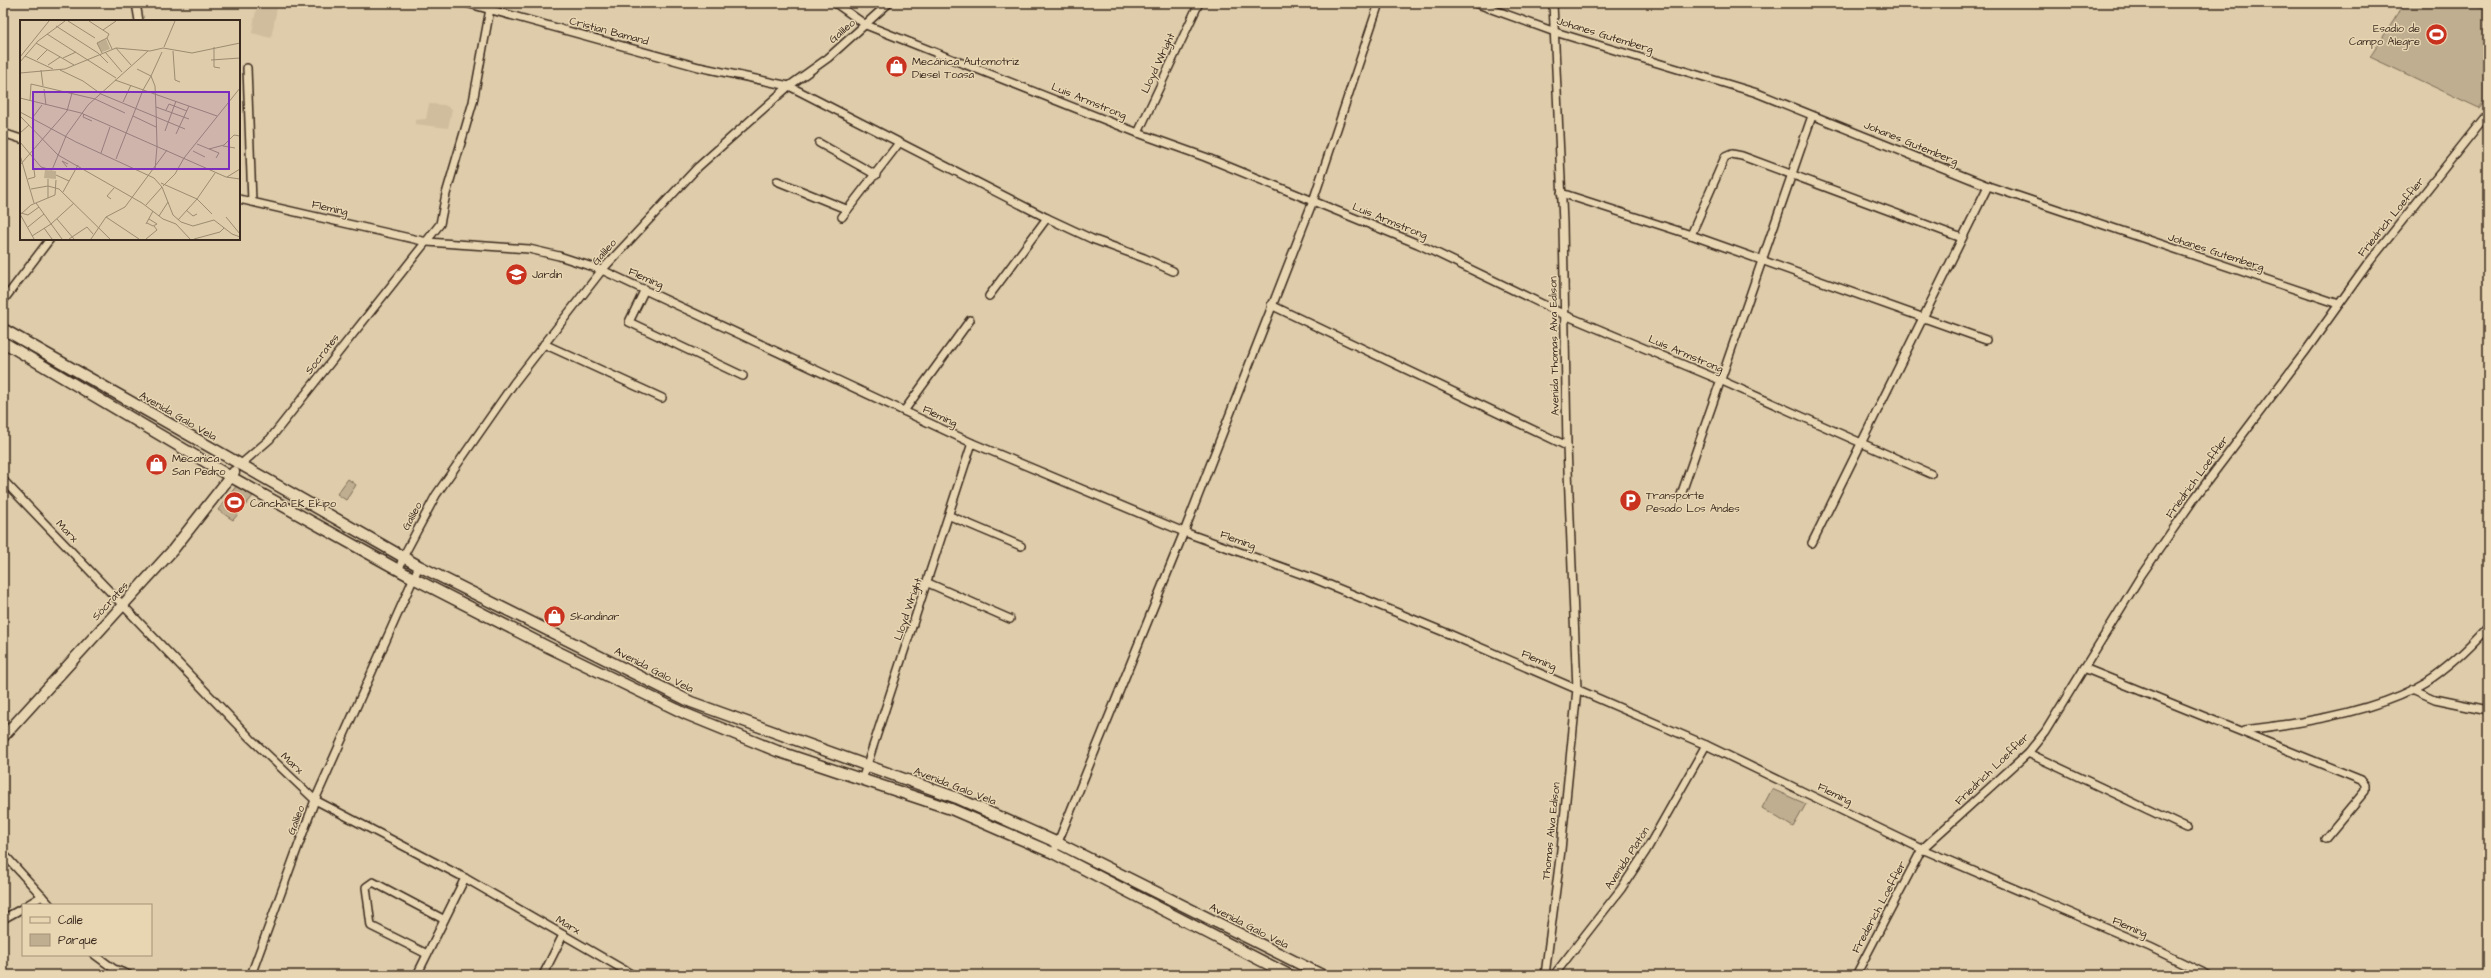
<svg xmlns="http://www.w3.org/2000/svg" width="2491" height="978" viewBox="0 0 2491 978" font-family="'Architects Daughter',sans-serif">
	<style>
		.built { fill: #cfbd9d }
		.green { fill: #bfae90; stroke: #7d6c57 }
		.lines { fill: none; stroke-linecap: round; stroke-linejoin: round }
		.street-casing { stroke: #3b2a1e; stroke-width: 10 }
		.secondary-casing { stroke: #3b2a1e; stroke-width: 13 }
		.street { stroke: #e8d6b3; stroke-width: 7 }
		.secondary { stroke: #e8d6b3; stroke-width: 10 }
		.labels { text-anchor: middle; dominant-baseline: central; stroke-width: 3; stroke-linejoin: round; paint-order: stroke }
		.poi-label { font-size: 11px; fill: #3b2a1e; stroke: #e8d6b3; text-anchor: start }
		.street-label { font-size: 11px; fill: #3b2a1e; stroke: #e8d6b3 }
		.inset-road { fill: none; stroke: #9d8b72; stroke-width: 1 }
		.view { fill: #7b2cbf; fill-opacity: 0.15; stroke: #7b2cbf; stroke-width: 2 }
		.inset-edge { fill: none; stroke: #3b2a1e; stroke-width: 2 }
	</style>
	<rect width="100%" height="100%" fill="#deccaa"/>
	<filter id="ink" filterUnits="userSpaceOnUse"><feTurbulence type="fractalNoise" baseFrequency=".025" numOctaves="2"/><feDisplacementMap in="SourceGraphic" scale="8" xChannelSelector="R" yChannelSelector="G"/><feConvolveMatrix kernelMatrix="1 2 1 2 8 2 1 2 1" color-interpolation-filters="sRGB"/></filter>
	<g filter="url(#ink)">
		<g class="built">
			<polygon points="253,3 278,3 271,38 252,33 257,5"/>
			<polygon points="429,104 444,105 452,109 448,128 415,124 415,120 426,119"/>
		</g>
		<g class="green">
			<polygon points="2405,3 2472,3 2488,10 2488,97 2479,108 2370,57"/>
			<polygon points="348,479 356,485 346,500 337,494"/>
			<polygon points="237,485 253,496 233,520 218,510"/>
			<polygon points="1772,789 1806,804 1793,827 1762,808"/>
		</g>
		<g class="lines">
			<defs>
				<g id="street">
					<polyline points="136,3 139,21"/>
					<polyline points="466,3 699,67 789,86 1047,218 1092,239 1144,258 1173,271"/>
					<polyline points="835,3 866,25 1138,133 1205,157 1418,244 1565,315 1720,380 1931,474"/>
					<polyline points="1475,3 1555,32 1757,93 1988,186 2339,304"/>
					<polyline points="247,68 252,202"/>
					<polyline points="3,133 21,139"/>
					<polyline points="1138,133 1199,3"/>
					<polyline points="819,143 876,175"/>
					<polyline points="777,181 846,209"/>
					<polyline points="1561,193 1691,235 1986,340"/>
					<polyline points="239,199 427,242 529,249 559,256 602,270 972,443 1184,532 1315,579 1449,634 1706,745 1922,849 2150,947 2208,975"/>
					<polyline points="842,217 899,143"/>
					<polyline points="1691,235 1725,157 1732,154 1742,156 1962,238"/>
					<polyline points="645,289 629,322 743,376"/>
					<polyline points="989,296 1047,218"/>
					<polyline points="3,301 50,239"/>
					<polyline points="1271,305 1567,446"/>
					<polyline points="544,344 662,398"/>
					<polyline points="904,411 970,320"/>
					<polyline points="240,465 270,439 440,224 446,194 473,102 490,9"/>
					<polyline points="3,480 251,739 315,800 465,878 633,975"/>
					<polyline points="1681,495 1812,116"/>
					<polyline points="950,516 1021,546"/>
					<polyline points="1812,543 1988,186"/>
					<polyline points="399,570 403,557 436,495 514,383 602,270 698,167 789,86 828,58 889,3"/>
					<polyline points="928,583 1010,619"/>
					<polyline points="2084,668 2361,780 2365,785 2365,791 2325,839"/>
					<polyline points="2412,689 2435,699 2488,710"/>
					<path d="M2244 730C2298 724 2379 711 2426 682 2448 668 2470 647 2488 627"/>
					<polyline points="2028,753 2187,828"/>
					<polyline points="862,780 972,443"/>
					<polyline points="1056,847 1184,532 1313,201 1379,3"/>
					<polyline points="3,853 50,905"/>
					<polyline points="27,905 42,896"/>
					<polyline points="3,919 23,908"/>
					<polyline points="427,954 371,926 366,887 373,882 443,919"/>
					<polyline points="95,955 114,969 129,975"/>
					<polyline points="251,975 315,800 419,566"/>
					<polyline points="417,975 465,878"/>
					<polyline points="543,975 563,935"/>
					<polyline points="1545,975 1561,850 1577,689 1567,446 1563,223 1553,3"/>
					<polyline points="1554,975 1621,889 1646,851 1706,745"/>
					<polyline points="1856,975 1922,849 2028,753 2045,732 2142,574 2194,499 2305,352 2367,265 2488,113"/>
				</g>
				<g id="secondary">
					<polyline points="3,329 419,566 691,702 957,798 1058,843 1322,975"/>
					<polyline points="3,342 231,477 413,578 546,646 686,714 777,751 951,809 1053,853 1289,975"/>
					<polyline points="3,737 172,551 234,472"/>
				</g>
			</defs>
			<use href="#street" class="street-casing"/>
			<use href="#secondary" class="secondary-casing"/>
			<use href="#street" class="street"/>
			<use href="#secondary" class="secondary"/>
		</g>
	</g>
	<defs>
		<symbol id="stadium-disc" viewBox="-11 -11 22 22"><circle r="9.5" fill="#c8321e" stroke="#e8d6b3"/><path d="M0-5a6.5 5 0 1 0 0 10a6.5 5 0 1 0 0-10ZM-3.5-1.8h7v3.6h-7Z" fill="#fff"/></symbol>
		<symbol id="shop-disc" viewBox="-11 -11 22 22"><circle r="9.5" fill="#c8321e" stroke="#e8d6b3"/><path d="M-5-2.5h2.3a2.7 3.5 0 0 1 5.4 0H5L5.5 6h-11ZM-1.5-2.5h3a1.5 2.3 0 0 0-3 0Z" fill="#fff"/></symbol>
		<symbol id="school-disc" viewBox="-11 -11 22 22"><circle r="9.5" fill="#c8321e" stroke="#e8d6b3"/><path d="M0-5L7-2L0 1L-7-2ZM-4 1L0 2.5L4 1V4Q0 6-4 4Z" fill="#fff"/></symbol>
		<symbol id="parking-disc" viewBox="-11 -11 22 22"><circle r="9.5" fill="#c8321e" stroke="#e8d6b3"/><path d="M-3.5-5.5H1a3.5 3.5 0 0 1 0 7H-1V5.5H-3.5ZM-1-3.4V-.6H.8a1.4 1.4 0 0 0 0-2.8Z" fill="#fff"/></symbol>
	</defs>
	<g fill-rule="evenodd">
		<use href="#stadium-disc" x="2424" y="22" width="25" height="25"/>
		<use href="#shop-disc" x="884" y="54" width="25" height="25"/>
		<use href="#school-disc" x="504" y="262" width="25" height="25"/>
		<use href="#shop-disc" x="144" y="452" width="25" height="25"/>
		<use href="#parking-disc" x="1618" y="488" width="25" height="25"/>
		<use href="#stadium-disc" x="222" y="490" width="25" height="25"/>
		<use href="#shop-disc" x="542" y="604" width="25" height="25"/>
	</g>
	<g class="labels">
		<g class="poi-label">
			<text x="2420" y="28" text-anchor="end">Esadio de<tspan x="2420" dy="13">Campo Alegre</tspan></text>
			<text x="912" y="61">Mecánica Automotriz<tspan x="912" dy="13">Diesel Toasa</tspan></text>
			<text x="532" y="274">Jardin</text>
			<text x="172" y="458">Mecanica<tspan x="172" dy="13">San Pedro</tspan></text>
			<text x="1646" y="495">Transporte<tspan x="1646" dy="13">Pesado Los Andes</tspan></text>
			<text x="250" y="503">Cancha EK Ekipo</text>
			<text x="570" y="616">Skandinar</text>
		</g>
		<g class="street-label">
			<text transform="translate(609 31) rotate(15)">Cristian Bamand</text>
			<text transform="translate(842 31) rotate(-41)">Galileo</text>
			<text transform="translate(1605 35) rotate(17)">Johanes Gutemberg</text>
			<text transform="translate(1158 63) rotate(-65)">Lloyd Wright</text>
			<text transform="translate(1089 101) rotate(22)">Luis Armstrong</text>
			<text transform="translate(1911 143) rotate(22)">Johanes Gutemberg</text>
			<text transform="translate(330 208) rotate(13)">Fleming</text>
			<text transform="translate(2391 217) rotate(-51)">Friedrich Loeffler</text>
			<text transform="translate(1390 221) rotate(22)">Luis Armstrong</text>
			<text transform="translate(604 252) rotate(-48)">Galileo</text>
			<text transform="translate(2216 252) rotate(18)">Johanes Gutemberg</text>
			<text transform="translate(646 278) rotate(24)">Fleming</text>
			<text transform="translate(1554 346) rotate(-91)">Avenida Thomas Alva Edison</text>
			<text transform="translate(322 354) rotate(-52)">Socrates</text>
			<text transform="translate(1686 354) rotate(23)">Luis Armstrong</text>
			<text transform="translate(178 416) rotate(30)">Avenida Galo Vela</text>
			<text transform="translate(940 416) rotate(25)">Fleming</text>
			<text transform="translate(2197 477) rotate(-54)">Friedrich Loeffler</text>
			<text transform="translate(412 516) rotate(-62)">Galileo</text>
			<text transform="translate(67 531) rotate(46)">Marx</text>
			<text transform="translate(1238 540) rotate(20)">Fleming</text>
			<text transform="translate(110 601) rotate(-48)">Sócrates</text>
			<text transform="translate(908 609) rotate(-71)">Lloyd Wright</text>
			<text transform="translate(1539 660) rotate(23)">Fleming</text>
			<text transform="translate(654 670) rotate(27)">Avenida Galo Vela</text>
			<text transform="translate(292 763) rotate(43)">Marx</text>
			<text transform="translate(1992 769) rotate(-44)">Friedrich Loeffler</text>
			<text transform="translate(955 786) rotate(21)">Avenida Galo Vela</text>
			<text transform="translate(1835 794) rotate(26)">Fleming</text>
			<text transform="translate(296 820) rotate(-70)">Galileo</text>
			<text transform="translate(1551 831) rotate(-84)">Thomas Alva Edison</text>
			<text transform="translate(1627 858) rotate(-57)">Avenida Platón</text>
			<text transform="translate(1879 907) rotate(-62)">Frederich Loeffler</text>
			<text transform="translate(568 925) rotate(30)">Marx</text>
			<text transform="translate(1249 926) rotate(27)">Avenida Galo Vela</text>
			<text transform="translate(2130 927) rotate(23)">Fleming</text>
		</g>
	</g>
	<g transform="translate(20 20)">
		<rect width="220" height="220" fill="#deccaa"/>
		<path d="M86 19 90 29 82 32 77 23ZM25 150 36 151V159L24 158Z" fill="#bfae90"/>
		<path class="inset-road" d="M48 1 75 18M69 1 89 14 87 18M36 6 78 33 88 43M83 10 96 1M27 14 96 58M87 18 92 29M16 23 54 45M144 27 155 1M194 27V47L200 48M96 28 111 45M153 31 155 60 160 62M85 32 102 52M82 33 77 23 87 18M5 36 33 49M0 37 29 1M43 38 56 32M17 40 27 30M191 40 220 38M0 42 18 21 45 1M28 45 40 37M21 50 23 66M40 50 63 61 81 74 165 109M0 53 45 49 96 28 130 31 143 28 172 33 220 23M95 60 197 96M24 69 26 85M0 78 61 93 206 157 220 159M10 81 11 64 75 79 105 93M103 82 111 65M136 87 169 99M146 90 149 84 167 91M0 92 56 122 134 158 142 167 153 195 161 202 173 206 194 200 212 214 220 217M64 94 63 97 72 101M0 96 38 135 122 183 143 199 156 204 170 219M113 96 136 107M13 97 22 85M145 111 156 81M0 113 9 105M156 114 169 86M45 117 68 85 128 31M0 122 21 147 32 150 46 116M177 124 199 133 196 138M203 126 215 128M189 129 204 125 214 115 220 116M173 131 185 137M81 133 90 107M0 135 14 183M96 139 123 70 131 56 117 49M0 145 47 91 52 73M47 147 42 141 48 144M135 150 137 126 136 89 135 66 131 56 142 32M36 155 49 161M207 157 220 149M8 159 15 157 14 150M28 159V178M141 163 177 179 192 194M143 166 155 154 164 138 220 68M11 169 28 166 39 169 90 219M43 172 58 145M91 179 87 176 94 168M16 183 42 219M126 185 142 167M166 190 173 196 177 194M1 193 8 195 19 187M0 194 14 219M1 194 11 185 35 175 36 160M139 196 148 182M86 197 119 219M206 197 220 214M37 199 54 219M158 200 177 179 195 153M127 203 133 206 137 204 129 199M126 204 133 191M8 207 24 194M24 208 32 219M12 216 31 204 54 183M49 219 67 207 73 214M71 219 86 197 105 187 147 130M126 219 137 210 134 206M174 219 200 212 204 208"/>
		<path class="view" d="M13 72H209V149H13Z"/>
		<rect width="220" height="220" class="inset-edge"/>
	</g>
	<rect width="2491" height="978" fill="none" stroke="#e8d6b3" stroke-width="16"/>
	<rect x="8" y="8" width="2475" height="962" fill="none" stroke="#3b2a1e" stroke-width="1.5" filter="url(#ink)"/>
	<rect x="22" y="904" width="130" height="52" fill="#e8d6b3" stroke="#a39177"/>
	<rect x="30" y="917" width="20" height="6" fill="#e8d6b3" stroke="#a39177"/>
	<text x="58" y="924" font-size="12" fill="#3b2a1e">Calle</text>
	<rect x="30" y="934" width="20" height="12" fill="#bfae90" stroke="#a39177"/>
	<text x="58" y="944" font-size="12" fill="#3b2a1e">Parque</text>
</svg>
